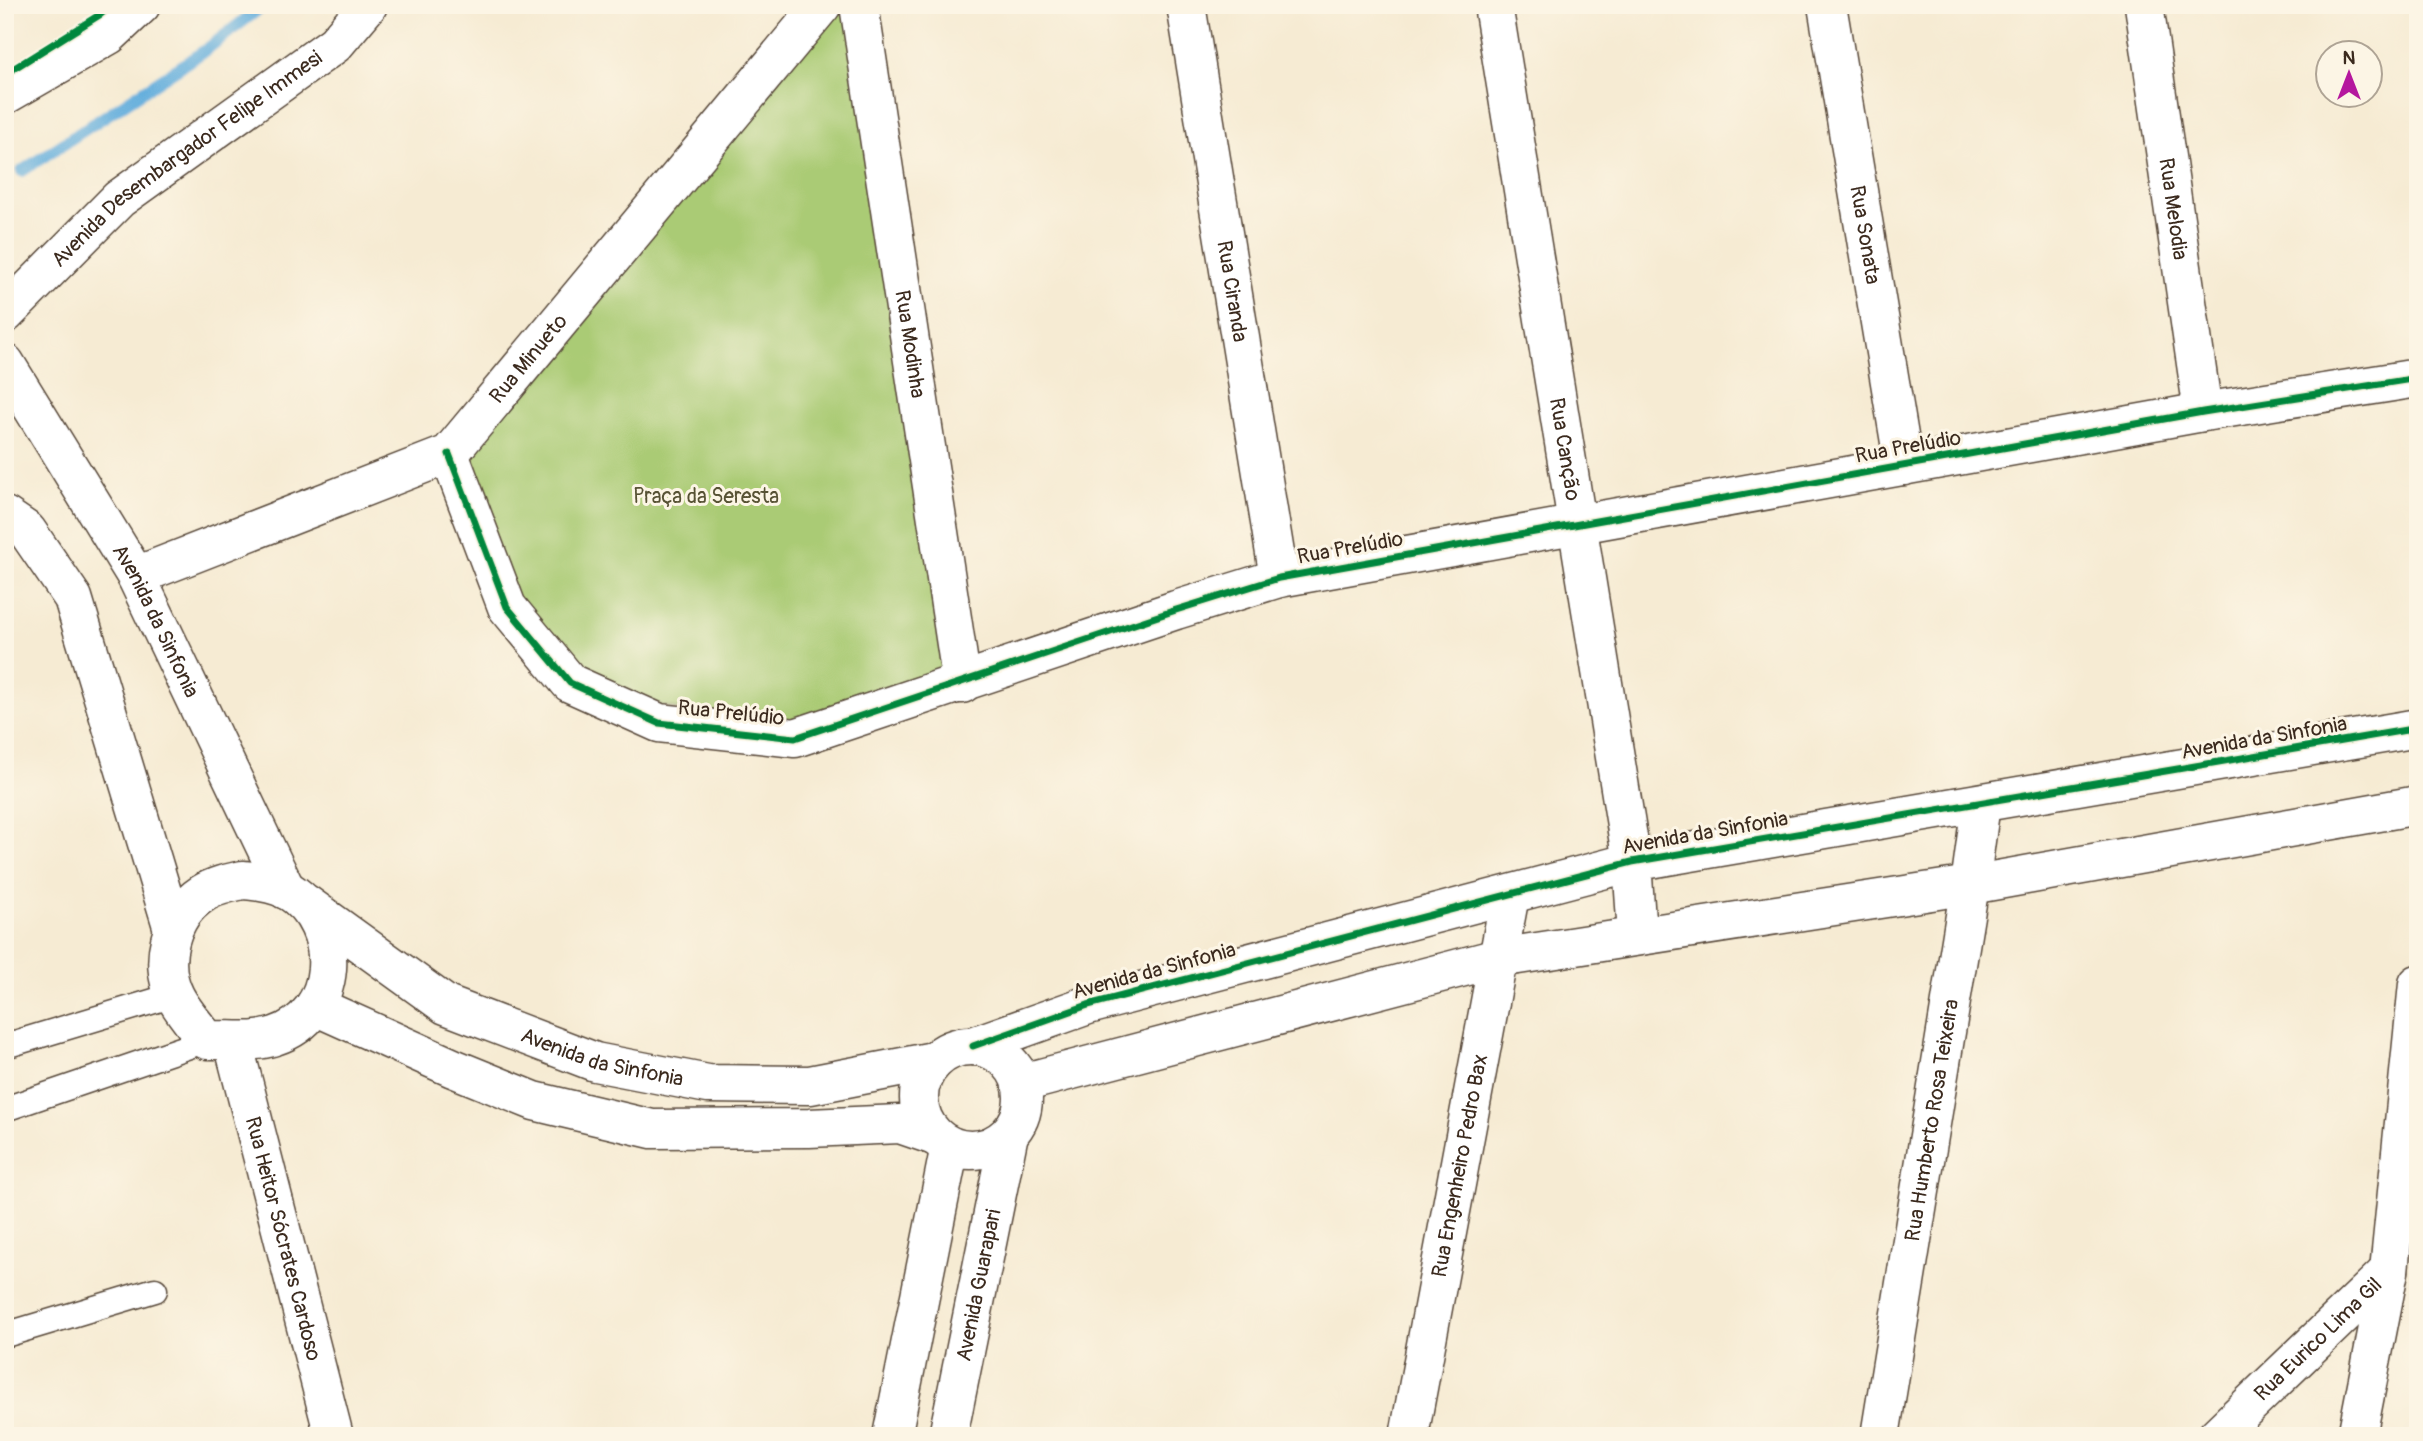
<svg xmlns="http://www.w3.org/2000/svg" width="2423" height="1441" viewBox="0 0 2423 1441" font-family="Pangolin,sans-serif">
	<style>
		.green { fill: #aacb74; stroke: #727a49; stroke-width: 2 }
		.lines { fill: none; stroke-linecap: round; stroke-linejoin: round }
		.stream { stroke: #65afdd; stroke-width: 12 }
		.service-casing { stroke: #574739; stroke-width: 27 }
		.minor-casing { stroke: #574739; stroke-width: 41 }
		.tertiary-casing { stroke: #574739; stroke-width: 41 }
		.secondary-casing { stroke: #574739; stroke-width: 41 }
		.service { stroke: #fff; stroke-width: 24 }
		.minor { stroke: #fff; stroke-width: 38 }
		.tertiary { stroke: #fff; stroke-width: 38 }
		.secondary { stroke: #fff; stroke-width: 38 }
		.cycleway-casing { stroke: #fcf5e5; stroke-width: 11 }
		.cycleway { stroke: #00873e; stroke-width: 7 }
		.labels { text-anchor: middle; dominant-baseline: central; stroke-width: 6; stroke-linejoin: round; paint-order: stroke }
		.street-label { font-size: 21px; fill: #3b2a1e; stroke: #fcf5e5 }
		.park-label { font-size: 21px; fill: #575234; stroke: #fcf5e5 }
	</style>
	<rect width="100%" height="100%" fill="#fcf5e5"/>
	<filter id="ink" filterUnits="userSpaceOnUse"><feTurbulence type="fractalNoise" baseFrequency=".0143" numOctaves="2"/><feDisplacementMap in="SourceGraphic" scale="14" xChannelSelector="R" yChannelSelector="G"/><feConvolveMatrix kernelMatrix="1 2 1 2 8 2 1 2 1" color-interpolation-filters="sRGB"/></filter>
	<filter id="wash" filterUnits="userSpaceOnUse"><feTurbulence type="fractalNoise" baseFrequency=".00686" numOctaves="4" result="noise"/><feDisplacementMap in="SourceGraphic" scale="28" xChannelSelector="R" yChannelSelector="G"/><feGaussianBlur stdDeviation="1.57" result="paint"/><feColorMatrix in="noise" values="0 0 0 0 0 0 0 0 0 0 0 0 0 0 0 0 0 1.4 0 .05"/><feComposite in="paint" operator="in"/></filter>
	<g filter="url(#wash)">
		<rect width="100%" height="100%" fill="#f6ebd3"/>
		<polygon class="green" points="822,5 859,5 962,684 795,738 570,683 507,607 449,454"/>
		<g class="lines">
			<polyline class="stream" points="22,171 207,49 264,5"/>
		</g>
	</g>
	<g filter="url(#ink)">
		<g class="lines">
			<defs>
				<g id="service">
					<polyline points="5,1046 174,995"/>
					<polyline points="5,1109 207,1040"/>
					<polyline points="5,1335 155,1290"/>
				</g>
				<g id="minor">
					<path id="s1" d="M859 5 962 684"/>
					<path id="s2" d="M1186 5 1279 578"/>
					<path id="s3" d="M1493 5 1632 862 1637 935"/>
					<path id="s4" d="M1827 5 1904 466"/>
					<path id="s5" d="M2144 5 2203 412"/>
					<polyline points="449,454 507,607 570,683 659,723 795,738 1176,610 1279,578 2203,412 2418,378"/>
					<path id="s6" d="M136 576 449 454 822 5"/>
					<path id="s7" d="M233 1042 334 1436"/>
					<path id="s8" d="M1409 1436 1510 895"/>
					<path id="s9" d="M1880 1436 1970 885 1981 804"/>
					<path id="s10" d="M2217 1436 2389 1271"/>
					<polyline points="2357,1436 2389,1271 2418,984"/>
				</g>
				<g id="tertiary">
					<path id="s11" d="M5 363 136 576 286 890"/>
					<polyline points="5,516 27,531 73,598 173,929"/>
					<path d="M243 880C259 881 275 883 289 891 344 926 340 1015 275 1036 252 1044 230 1039 207 1040 196 1026 183 1012 175 996 158 962 170 915 202 894 214 886 228 883 243 880Z"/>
					<path id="s12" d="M306 904 446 1005 595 1062 708 1084 810 1085 934 1061"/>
					<polyline points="315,1006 453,1068 534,1101 652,1129 809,1128 900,1124 935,1136"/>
					<circle cx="971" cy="1098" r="52"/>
					<polyline points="973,1046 1088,1005 1632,862 2418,728"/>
					<polyline points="1022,1083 1498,958 1970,885 2418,805"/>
					<polyline points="892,1436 950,1146"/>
					<path id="s13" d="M948 1436 1009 1134"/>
				</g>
				<g id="secondary">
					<polyline points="5,95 109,35 141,5"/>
					<path id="s14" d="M5 314 119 199 335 44 368 5"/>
				</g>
			</defs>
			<use href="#service" class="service-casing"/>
			<use href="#minor" class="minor-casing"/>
			<use href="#tertiary" class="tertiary-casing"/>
			<use href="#secondary" class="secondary-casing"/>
			<use href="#service" class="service"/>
			<use href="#minor" class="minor"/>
			<use href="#tertiary" class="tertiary"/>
			<use href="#secondary" class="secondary"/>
			<defs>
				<g id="cycleway">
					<polyline points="5,74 101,14 111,5"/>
					<polyline points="449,454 507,607 570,683 659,723 795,738 1176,610 1279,578 2203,412 2418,378"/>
					<polyline points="973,1046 1088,1005 1632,862 2418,728"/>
				</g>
			</defs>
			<use href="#cycleway" class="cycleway-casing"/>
			<use href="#cycleway" class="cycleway"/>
		</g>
	</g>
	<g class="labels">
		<g class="street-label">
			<text stroke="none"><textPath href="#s14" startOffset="240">Avenida Desembargador Felipe Immesi</textPath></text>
			<text stroke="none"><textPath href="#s5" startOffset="206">Rua Melodia</textPath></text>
			<text stroke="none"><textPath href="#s4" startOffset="233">Rua Sonata</textPath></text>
			<text stroke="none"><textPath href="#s2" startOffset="290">Rua Ciranda</textPath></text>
			<text stroke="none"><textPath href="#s1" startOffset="343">Rua Modinha</textPath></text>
			<text stroke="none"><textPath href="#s6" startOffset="460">Rua Minueto</textPath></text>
			<text transform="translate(1908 447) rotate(-10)">Rua Prelúdio</text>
			<text stroke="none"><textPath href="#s3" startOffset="450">Rua Canção</textPath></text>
			<text transform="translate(1350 548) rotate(-10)">Rua Prelúdio</text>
			<text stroke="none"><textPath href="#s11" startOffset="299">Avenida da Sinfonia</textPath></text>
			<text transform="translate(731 713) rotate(6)">Rua Prelúdio</text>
			<text transform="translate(2264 738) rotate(-10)">Avenida da Sinfonia</text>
			<text transform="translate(1705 833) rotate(-10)">Avenida da Sinfonia</text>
			<text transform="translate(1154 971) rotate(-15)">Avenida da Sinfonia</text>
			<text stroke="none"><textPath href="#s12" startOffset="338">Avenida da Sinfonia</textPath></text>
			<text stroke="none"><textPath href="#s9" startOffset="320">Rua Humberto Rosa Teixeira</textPath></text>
			<text stroke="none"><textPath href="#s8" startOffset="275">Rua Engenheiro Pedro Bax</textPath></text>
			<text stroke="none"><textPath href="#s7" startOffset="203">Rua Heitor Sócrates Cardoso</textPath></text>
			<text stroke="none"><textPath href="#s13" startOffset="154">Avenida Guarapari</textPath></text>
			<text stroke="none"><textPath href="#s10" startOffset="140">Rua Eurico Lima Gil</textPath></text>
		</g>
		<g class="park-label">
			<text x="706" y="496">Praça da Seresta</text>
		</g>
	</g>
	<rect width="2423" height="1441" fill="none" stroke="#fcf5e5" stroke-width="28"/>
	<g transform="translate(2349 74)"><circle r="33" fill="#fcf5e5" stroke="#afa495" stroke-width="2"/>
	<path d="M0-5L12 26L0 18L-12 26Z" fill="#b5179e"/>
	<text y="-10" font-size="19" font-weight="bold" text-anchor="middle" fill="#3b2a1e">N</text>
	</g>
</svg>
